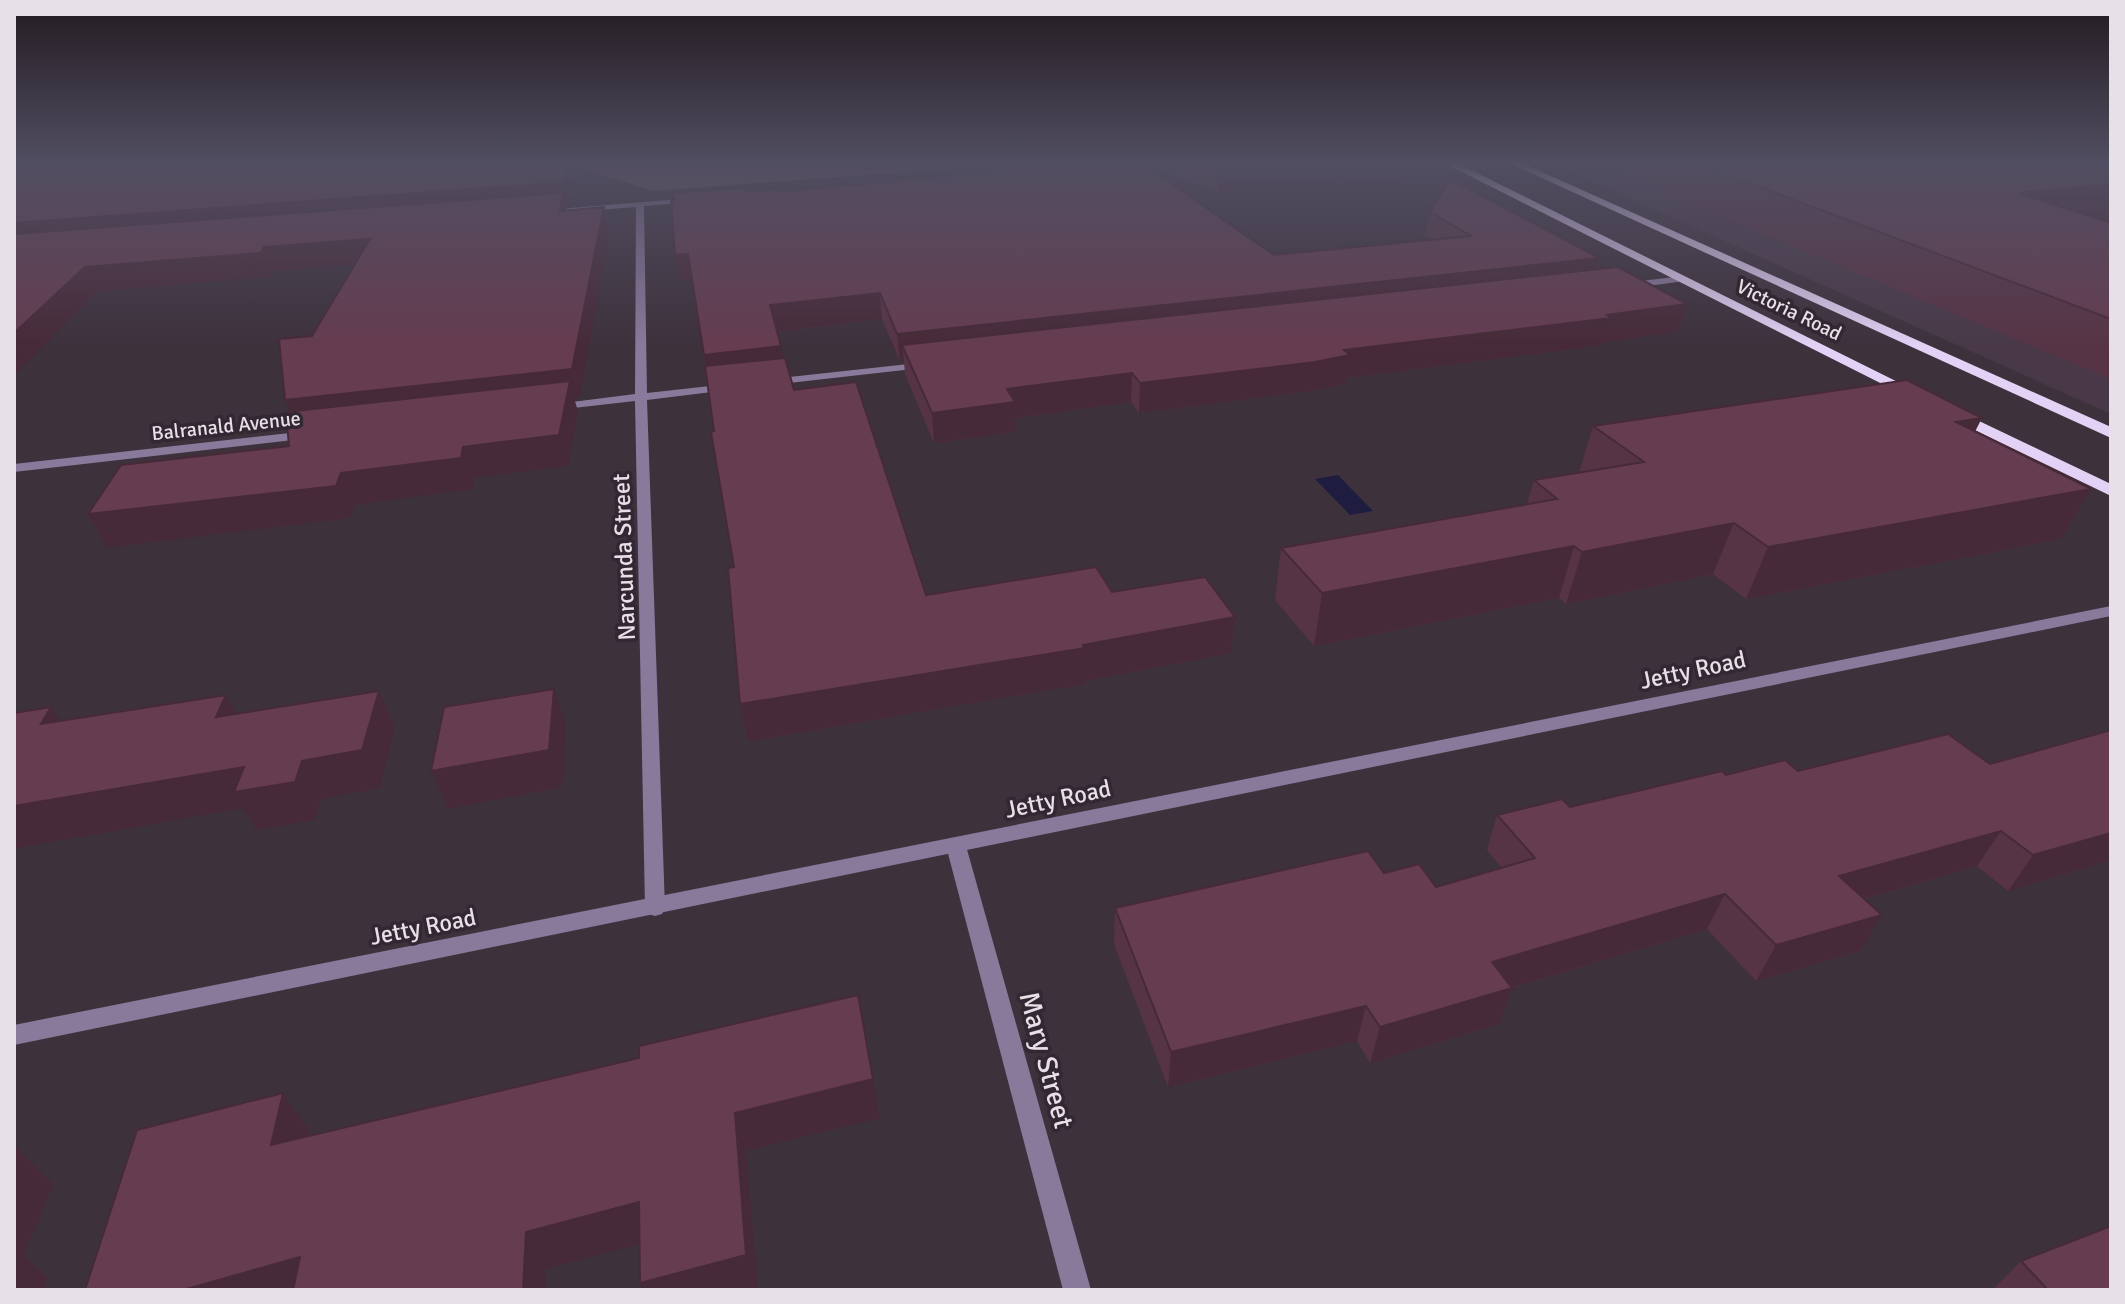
<svg xmlns="http://www.w3.org/2000/svg" width="2125" height="1304" viewBox="0 0 2125 1304" font-family="Signika,sans-serif">
	<style>
		.built { fill: #493948 }
		.green { fill: #745558 }
		.water { fill: #1f1d3f }
		.lines { fill: none; stroke-linecap: round; stroke-linejoin: round }
		.minor { fill: #89799b; fill-rule: evenodd }
		.tertiary { fill: #89799b; fill-rule: evenodd }
		.trunk { fill: #e3d2f6; fill-rule: evenodd }
		.wall { fill: #573445 }
		.shaded-wall { fill: #472a38 }
		.building { fill: #653c50; stroke: #472a38; stroke-width: 2 }
		.labels { text-anchor: middle; dominant-baseline: central; stroke-width: 7; stroke-linejoin: round; paint-order: stroke }
		.far-street-label { font-size: 20px; fill: #e8e0e7; stroke: #322732 }
		.street-label { font-size: 24px; fill: #e8e0e7; stroke: #322732 }
		.near-street-label { font-size: 28px; fill: #e8e0e7; stroke: #322732 }
	</style>
	<rect width="100%" height="100%" fill="#3d313c"/>
	<polygon class="built" points="1550,163 2111,163 2111,414"/>
	<polygon class="green" points="566,163 1024,163 653,191"/>
	<polygon class="water" points="1338,475 1373,511 1350,515 1315,479"/>
	<g class="lines">
		<g class="minor">
			<polygon points="693,198 690,202 644,206 647,393 728,384 734,387 728,390 647,400 665,908 662,914 655,916 648,914 645,908 635,401 556,410 550,407 556,404 635,394 636,207 546,214 542,212 546,210"/>
			<polygon points="1682,276 1685,277 1685,281 1625,289 1620,286 1625,283"/>
			<polygon points="927,362 932,365 931,367 771,385 765,382 771,379"/>
			<polygon points="307,431 313,435 311,438 14,472 14,464"/>
			<polygon points="956,839 963,841 966,846 1091,1290 1063,1290 946,846 949,841"/>
		</g>
		<polygon class="tertiary" points="2111,606 2111,616 14,1045 14,1025"/>
		<g class="trunk">
			<polygon points="1444,163 1457,163 1924,395 1910,398"/>
			<polygon points="1509,163 1522,163 2111,427 2111,438"/>
			<polygon points="1954,409 2111,484 2111,496 1948,417 1948,411"/>
		</g>
	</g>
	<g class="wall">
		<polygon points="1148,163 1403,163 1400,178 1218,192 1148,167"/>
		<polygon points="1614,163 2111,163 2111,222 2109,222 2111,223 2111,379 1612,171"/>
		<polygon points="747,192 780,192 1274,255 1432,240 1425,235 1430,212 1596,270 1687,304 1678,331 1604,342 1603,345 1346,378 1345,384 1311,391 1139,413 1131,402 1015,418 1016,432 934,443 905,374 904,361 900,361 882,319 777,332 783,358 794,390 926,595 1112,592 1235,617 1231,653 1085,681 1085,684 748,741 740,704 734,567 706,366 692,279 680,280 675,255"/>
		<polygon points="1593,426 1976,431 2061,539 1746,599 1713,574 1566,604 1559,598 1314,646 1275,600 1281,548 1527,504 1534,480 1579,473"/>
		<polygon points="2111,730 2111,860 2008,891 1977,866 1864,899 1860,951 1756,981 1707,929 1512,988 1499,1024 1370,1063 1357,1041 1168,1087 1114,944 1115,908 1384,873 1436,887 1501,867 1487,850 1497,815 1570,807 1726,775 1990,764"/>
		<polygon points="2021,1261 2111,1290 1992,1290"/>
	</g>
	<g class="shaded-wall">
		<polygon points="567,163 573,163 574,167 570,204 566,204 568,214 14,247 14,223"/>
		<polygon points="1318,163 1403,163 1400,178 1218,192 1220,170"/>
		<polygon points="2111,184 2111,222 1999,234 2018,193"/>
		<polygon points="604,207 609,230 580,397 574,398 578,411 568,466 474,478 472,489 355,505 350,518 107,548 88,514 336,486 297,429 285,400"/>
		<polygon points="370,239 378,263 274,271 270,277 97,292 14,375 14,333 85,267 264,247"/>
		<polygon points="688,254 692,279 680,280 675,255"/>
		<polygon points="1599,258 1592,283 902,345 904,361 900,361 897,334"/>
		<polygon points="880,293 882,319 774,332 770,305"/>
		<polygon points="1687,304 1678,331 1604,342 1603,345 1346,378 1345,384 1311,391 1139,413 1140,383 1344,350"/>
		<polygon points="781,346 786,374 709,383 704,355"/>
		<polygon points="1132,373 1131,402 1015,418 1016,432 934,443 932,413 1007,389"/>
		<polygon points="1982,418 1958,465 1956,422"/>
		<polygon points="2091,489 2061,539 1746,599 1768,547"/>
		<polygon points="1734,523 1713,574 1566,604 1582,552"/>
		<polygon points="1574,546 1559,598 1314,646 1322,593"/>
		<polygon points="1235,617 1231,653 1085,681 1085,684 748,741 740,704 1083,645"/>
		<polygon points="554,689 566,725 562,787 448,809 431,771"/>
		<polygon points="379,691 395,728 380,788 321,799 315,820 256,830 243,808 18,848 14,855 14,806 244,767 302,761"/>
		<polygon points="226,695 246,731 216,717"/>
		<polygon points="51,707 76,744 41,724"/>
		<polygon points="2001,831 1977,866 1818,912 1839,876"/>
		<polygon points="2111,833 2111,860 2008,891 2033,855"/>
		<polygon points="1725,894 1707,929 1480,997 1492,962"/>
		<polygon points="1882,915 1860,951 1756,981 1776,945"/>
		<polygon points="1512,988 1499,1024 1370,1063 1380,1027"/>
		<polygon points="1366,1006 1357,1041 1168,1087 1171,1052"/>
		<polygon points="873,1079 880,1118 746,1151 758,1290 643,1290 640,1283 735,1113"/>
		<polygon points="283,1093 310,1132 299,1184 271,1145"/>
		<polygon points="16,1147 53,1185 24,1255 48,1278 43,1290 14,1290 14,1152"/>
		<polygon points="639,1202 655,1240 546,1269 545,1290 523,1290 526,1232"/>
		<polygon points="300,1257 326,1290 183,1290"/>
	</g>
	<g class="building">
		<polygon points="14,163 567,163 564,182 14,223"/>
		<polygon points="1086,163 1141,163 1274,255 1471,236 1430,212 1450,179 1599,258 897,334 880,293 770,305 781,346 704,355 688,254 675,255 671,201 674,200 674,193 746,188 747,192 779,189 780,192"/>
		<polygon points="1200,163 1318,163 1220,170"/>
		<polygon points="1696,163 2111,163 2111,184 2018,193 2111,223 2111,319"/>
		<polygon points="563,193 560,211 604,207 572,369 285,400 279,339 312,336 370,239 264,247 260,253 85,267 14,333 14,234"/>
		<polygon points="1618,267 1687,304 1607,315 1611,318 1344,350 1350,355 1315,362 1140,383 1132,373 1007,389 1015,402 932,413 902,345"/>
		<polygon points="785,358 794,390 856,382 926,595 1096,567 1112,592 1205,577 1235,617 1083,645 1085,648 740,704 728,568 734,567 711,432 714,431 705,366"/>
		<polygon points="1907,380 1982,418 1956,422 2091,489 1768,547 1734,523 1582,552 1574,546 1322,593 1281,548 1557,499 1534,480 1644,462 1593,426"/>
		<polygon points="570,381 559,435 463,447 461,458 341,473 336,486 88,514 121,465 289,446 286,412"/>
		<polygon points="554,689 549,750 431,771 444,707"/>
		<polygon points="379,691 362,750 302,761 295,782 234,792 244,767 14,806 14,713 51,707 41,724 226,695 216,717"/>
		<polygon points="2111,730 2111,833 2033,855 2001,831 1839,876 1882,915 1776,945 1725,894 1492,962 1512,988 1380,1027 1366,1006 1171,1052 1115,908 1368,851 1384,873 1419,864 1436,887 1535,858 1497,815 1562,799 1570,807 1722,771 1726,775 1785,760 1798,771 1948,734 1990,764"/>
		<polygon points="858,995 873,1079 735,1113 746,1255 640,1283 639,1202 526,1232 523,1290 293,1290 300,1257 183,1290 85,1290 137,1130 283,1093 271,1145 639,1058 639,1046"/>
		<polygon points="2111,1226 2111,1290 2048,1290 2021,1261"/>
	</g>
	<linearGradient id="sky" x2="0" y2="1"><stop stop-color="#221b21"/><stop offset="0.47" stop-color="#514e61"/><stop offset="1" stop-color="#514e61" stop-opacity="0"/></linearGradient>
	<rect width="2125" height="346" fill="url(#sky)"/>
	<g class="labels">
		<g class="far-street-label">
			<text transform="translate(1789 310) rotate(26)">Victoria Road</text>
			<text transform="translate(226 426) rotate(-6)">Balranald Avenue</text>
		</g>
		<g class="street-label">
			<text transform="translate(624 557) rotate(-92)">Narcunda Street</text>
			<text transform="translate(1693 670) rotate(-12)">Jetty Road</text>
			<text transform="translate(1058 799) rotate(-12)">Jetty Road</text>
			<text transform="translate(423 927) rotate(-11)">Jetty Road</text>
		</g>
		<g class="near-street-label">
			<text transform="translate(1046 1060) rotate(75)">Mary Street</text>
		</g>
	</g>
	<rect width="2125" height="1304" fill="none" stroke="#e8e0e7" stroke-width="32"/>
</svg>
